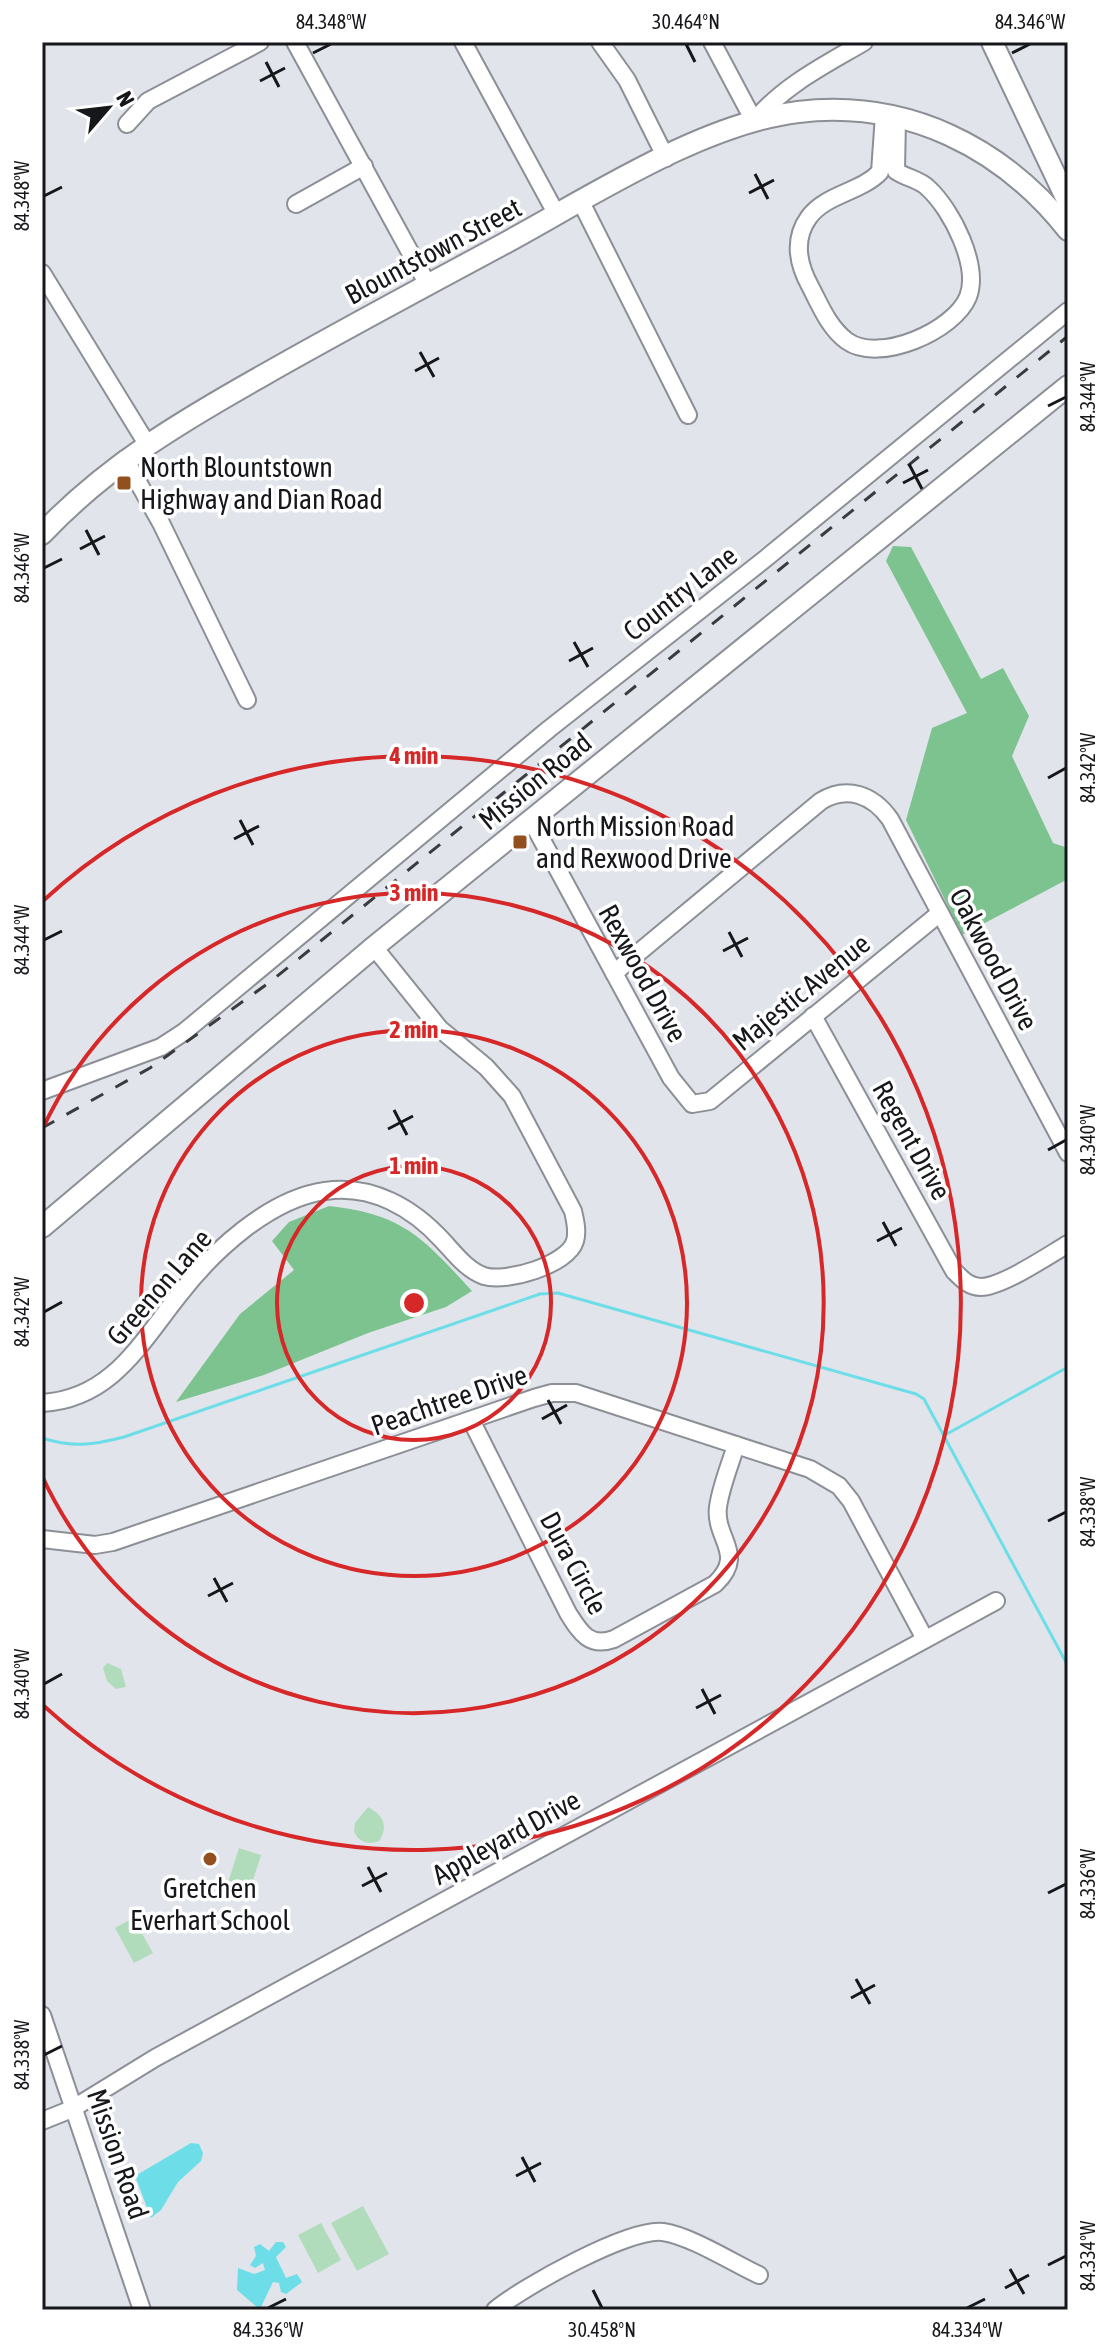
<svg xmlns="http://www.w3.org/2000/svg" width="1110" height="2352" viewBox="0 0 1110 2352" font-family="'Asap Condensed',sans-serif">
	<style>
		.green { fill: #b1dcbb }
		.forest { fill: #7cc38f }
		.water { fill: #6ddee8 }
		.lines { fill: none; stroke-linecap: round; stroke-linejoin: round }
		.stream { stroke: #6ddee8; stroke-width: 3 }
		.minor-casing { stroke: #8d8f96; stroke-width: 20 }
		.major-casing { stroke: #8d8f96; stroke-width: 24 }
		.minor { stroke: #fff; stroke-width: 16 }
		.major { stroke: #fff; stroke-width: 20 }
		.rail { stroke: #393b3e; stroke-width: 3; stroke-dasharray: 14 14; stroke-linecap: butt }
		.ticks { fill: none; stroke: #16171a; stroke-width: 3 }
		.ring { fill: none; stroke: #d62828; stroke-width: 4 }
		.poi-dot { fill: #92501f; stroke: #fff; stroke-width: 3 }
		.labels { text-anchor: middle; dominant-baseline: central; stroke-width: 7; stroke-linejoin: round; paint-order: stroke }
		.street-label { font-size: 28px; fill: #16171a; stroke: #fff }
		.poi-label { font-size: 28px; fill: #16171a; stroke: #fff; text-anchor: start }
		.centre { fill: #d62828; stroke: #fff; stroke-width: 4 }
		.ring-label { font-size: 24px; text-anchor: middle; font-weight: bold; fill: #d62828; stroke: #fff; stroke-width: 7; stroke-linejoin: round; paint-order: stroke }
		.neatline { fill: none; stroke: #16171a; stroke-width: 3 }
		.ticks-label { font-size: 20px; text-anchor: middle; fill: #16171a }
	</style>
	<rect width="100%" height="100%" fill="#e2e4eb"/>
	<g class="green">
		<polygon points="107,1663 121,1669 126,1687 116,1689 107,1681 103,1668"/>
		<path d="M368 1807C383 1815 389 1826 379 1841 368 1845 359 1843 354 1831L355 1823Z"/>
		<polygon points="239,1848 261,1855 247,1899 225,1892"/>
		<polygon points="133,1918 153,1953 134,1963 115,1928"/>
		<polygon points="363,2206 389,2254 357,2271 331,2223"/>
		<polygon points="321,2223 341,2260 318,2273 298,2235"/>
	</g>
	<g class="forest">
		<polygon points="893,546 911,547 981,679 1003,668 1029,716 1012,756 1053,843 1068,848 1068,879 962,935 906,820 932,728 967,713 886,561"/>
		<path d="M329 1206C404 1214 424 1239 472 1291L446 1307 368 1333 264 1375 176 1402 240 1314 294 1270 272 1241 289 1222Z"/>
	</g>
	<g class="water">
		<polygon points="191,2143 199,2144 203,2153 201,2161 178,2182 161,2210 151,2218 135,2176"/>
		<polygon points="276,2242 283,2242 286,2247 276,2257 286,2278 297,2274 302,2282 286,2294 281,2292 279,2283 273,2282 261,2307 257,2307 237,2290 238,2268 254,2274 265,2270 263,2263 255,2268 250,2265 256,2256 254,2247 260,2244 269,2251"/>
	</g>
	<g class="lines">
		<g class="stream">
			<polyline points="945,1435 1068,1367"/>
			<path d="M42 1438C73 1448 93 1445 124 1437L540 1294 558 1293 916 1394 924 1399 1068 1666"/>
		</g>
		<defs>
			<g id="minor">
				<polyline points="295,42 428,285"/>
				<polyline points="463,42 557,215"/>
				<polyline points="600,42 627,80 666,158"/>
				<path d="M712 42 754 121C784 85 825 65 864 42"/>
				<path d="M884 115 880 172C861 192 826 194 809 217 793 239 798 264 810 286 820 305 829 328 847 341 879 364 954 331 968 297 980 266 952 210 928 188 919 179 906 178 896 171L897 118"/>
				<polyline points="127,124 148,101 260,42"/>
				<polyline points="581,202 688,415"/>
				<polyline points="296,204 364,166"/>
				<polyline points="42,273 147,444"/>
				<polyline points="125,459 161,523 247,700"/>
				<polyline points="531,820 671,1078 692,1104 710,1101 940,913"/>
				<path d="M614 973 821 801C847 785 873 795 890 819L1068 1153"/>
				<path d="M813 1016 954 1271C962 1279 969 1287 981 1287 1002 1287 1049 1255 1068 1244"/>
				<polyline points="42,1091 161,1047 184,1032 549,729 765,559 1068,311"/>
				<path d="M42 1403C111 1399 140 1344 179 1295 213 1251 269 1199 325 1191 372 1184 413 1208 443 1241 455 1254 467 1270 484 1276 506 1283 568 1265 575 1241 578 1231 575 1220 573 1211L512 1096 486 1067 440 1029 374 947"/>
				<path d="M471 1420 568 1613C580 1632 589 1648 614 1639L715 1584C747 1554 714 1539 718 1507 721 1486 730 1465 736 1445"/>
				<polyline points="42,1539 95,1545 113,1542 534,1398 552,1393 576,1393 810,1469 839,1486 851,1501 925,1639"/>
				<polyline points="42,2015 142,2310"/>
				<polyline points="42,2121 72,2109 155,2058 996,1601"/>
				<path d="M495 2310C521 2288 630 2227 663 2232 691 2236 733 2263 759 2275"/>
			</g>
			<g id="major">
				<polyline points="992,42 1068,202"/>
				<path d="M42 534C106 466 182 421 262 376 339 332 418 290 496 248 584 201 699 124 798 112 907 99 1002 147 1068 230"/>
				<polyline points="42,1227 374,947 1068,386"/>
			</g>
		</defs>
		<use href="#minor" class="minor-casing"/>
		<use href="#major" class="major-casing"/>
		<use href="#minor" class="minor"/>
		<use href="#major" class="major"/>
		<polyline class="rail" points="42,1128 150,1068 270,982 1068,336"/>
	</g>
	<path class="ticks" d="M686 44 695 62M313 53 331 44M1012 53 1030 44M266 62 279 87M260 81 285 68M755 174 768 199M749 193 774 180M44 196 62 187M420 352 434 377M415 371 439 358M1048 406 1066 397M909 464 922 489M903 483 928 470M86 530 99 555M80 549 105 536M44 568 62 559M574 642 588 667M569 661 593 648M1048 778 1066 768M240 820 253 845M234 839 259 826M729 932 742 957M44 940 62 931M723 951 748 938M394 1110 407 1135M388 1129 413 1116M1048 1150 1066 1140M883 1222 896 1246M877 1241 902 1228M44 1312 62 1302M548 1400 561 1424M542 1419 567 1405M1048 1521 1066 1512M214 1578 227 1602M208 1596 233 1583M44 1684 62 1674M702 1689 715 1714M696 1708 721 1695M368 1867 381 1892M362 1886 387 1873M1048 1893 1066 1884M856 1979 870 2004M851 1998 875 1985M44 2055 62 2046M522 2157 535 2182M516 2176 541 2163M1048 2265 1066 2256M1010 2269 1024 2294M1005 2288 1029 2275M593 2290 602 2308M268 2308 286 2299M967 2308 985 2299"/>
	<g class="ring">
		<circle cx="414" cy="1303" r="137"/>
		<circle cx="414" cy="1303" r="273"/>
		<path d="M42 1130A410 410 0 1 1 42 1476"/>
		<path d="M44 900A547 547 0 1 1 44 1706"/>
	</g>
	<g class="poi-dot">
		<rect x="116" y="475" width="16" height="16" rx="4"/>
		<rect x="512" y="834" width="16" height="16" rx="4"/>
		<circle cx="210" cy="1859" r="8"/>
	</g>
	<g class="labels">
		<g class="street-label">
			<text transform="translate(433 251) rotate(-28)">Blountstown Street</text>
			<text transform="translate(680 593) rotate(-38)">Country Lane</text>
			<text transform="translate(535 781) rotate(-39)">Mission Road</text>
			<text transform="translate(994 959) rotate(62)">Oakwood Drive</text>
			<text transform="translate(643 973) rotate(61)">Rexwood Drive</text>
			<text transform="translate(801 992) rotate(-39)">Majestic Avenue</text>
			<text transform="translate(912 1140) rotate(61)">Regent Drive</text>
			<text transform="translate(159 1287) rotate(-49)">Greenon Lane</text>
			<text transform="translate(449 1400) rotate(-19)">Peachtree Drive</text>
			<text transform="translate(574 1563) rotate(62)">Dura Circle</text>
			<text transform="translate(506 1837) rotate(-29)">Appleyard Drive</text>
			<text transform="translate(118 2154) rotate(71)">Mission Road</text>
		</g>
		<g class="poi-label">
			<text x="140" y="467">North Blountstown<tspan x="140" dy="32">Highway and Dian Road</tspan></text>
			<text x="536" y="826">North Mission Road<tspan x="536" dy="32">and Rexwood Drive</tspan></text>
			<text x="210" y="1888" text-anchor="middle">Gretchen<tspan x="210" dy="32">Everhart School</tspan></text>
		</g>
	</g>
	<circle cx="414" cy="1303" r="12" class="centre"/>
	<g class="ring-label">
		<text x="414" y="764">4 min</text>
		<text x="414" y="901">3 min</text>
		<text x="414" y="1038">2 min</text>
		<text x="414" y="1174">1 min</text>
	</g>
	<rect width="1110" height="2352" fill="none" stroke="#ffffff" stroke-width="88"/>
	<g transform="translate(108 108) rotate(62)" stroke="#ffffff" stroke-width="6" paint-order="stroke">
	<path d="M0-6L14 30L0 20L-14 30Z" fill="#16171a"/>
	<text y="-12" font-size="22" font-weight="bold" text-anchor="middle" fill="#16171a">N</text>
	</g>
	<rect x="44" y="44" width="1022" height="2264" class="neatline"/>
	<g class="ticks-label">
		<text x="331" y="29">84.348°W</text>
		<text x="686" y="29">30.464°N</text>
		<text x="1030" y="29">84.346°W</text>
		<text transform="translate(22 196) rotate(-90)" y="7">84.348°W</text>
		<text transform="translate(1088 397) rotate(-90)" y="7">84.344°W</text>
		<text transform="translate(22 568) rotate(-90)" y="7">84.346°W</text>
		<text transform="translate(1088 768) rotate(-90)" y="7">84.342°W</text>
		<text transform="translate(22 940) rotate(-90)" y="7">84.344°W</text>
		<text transform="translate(1088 1140) rotate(-90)" y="7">84.340°W</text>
		<text transform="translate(22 1312) rotate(-90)" y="7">84.342°W</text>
		<text transform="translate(1088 1512) rotate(-90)" y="7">84.338°W</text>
		<text transform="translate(22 1684) rotate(-90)" y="7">84.340°W</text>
		<text transform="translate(1088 1884) rotate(-90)" y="7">84.336°W</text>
		<text transform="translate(22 2055) rotate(-90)" y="7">84.338°W</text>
		<text transform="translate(1088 2256) rotate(-90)" y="7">84.334°W</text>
		<text x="268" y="2337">84.336°W</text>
		<text x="602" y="2337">30.458°N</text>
		<text x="967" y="2337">84.334°W</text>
	</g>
</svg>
